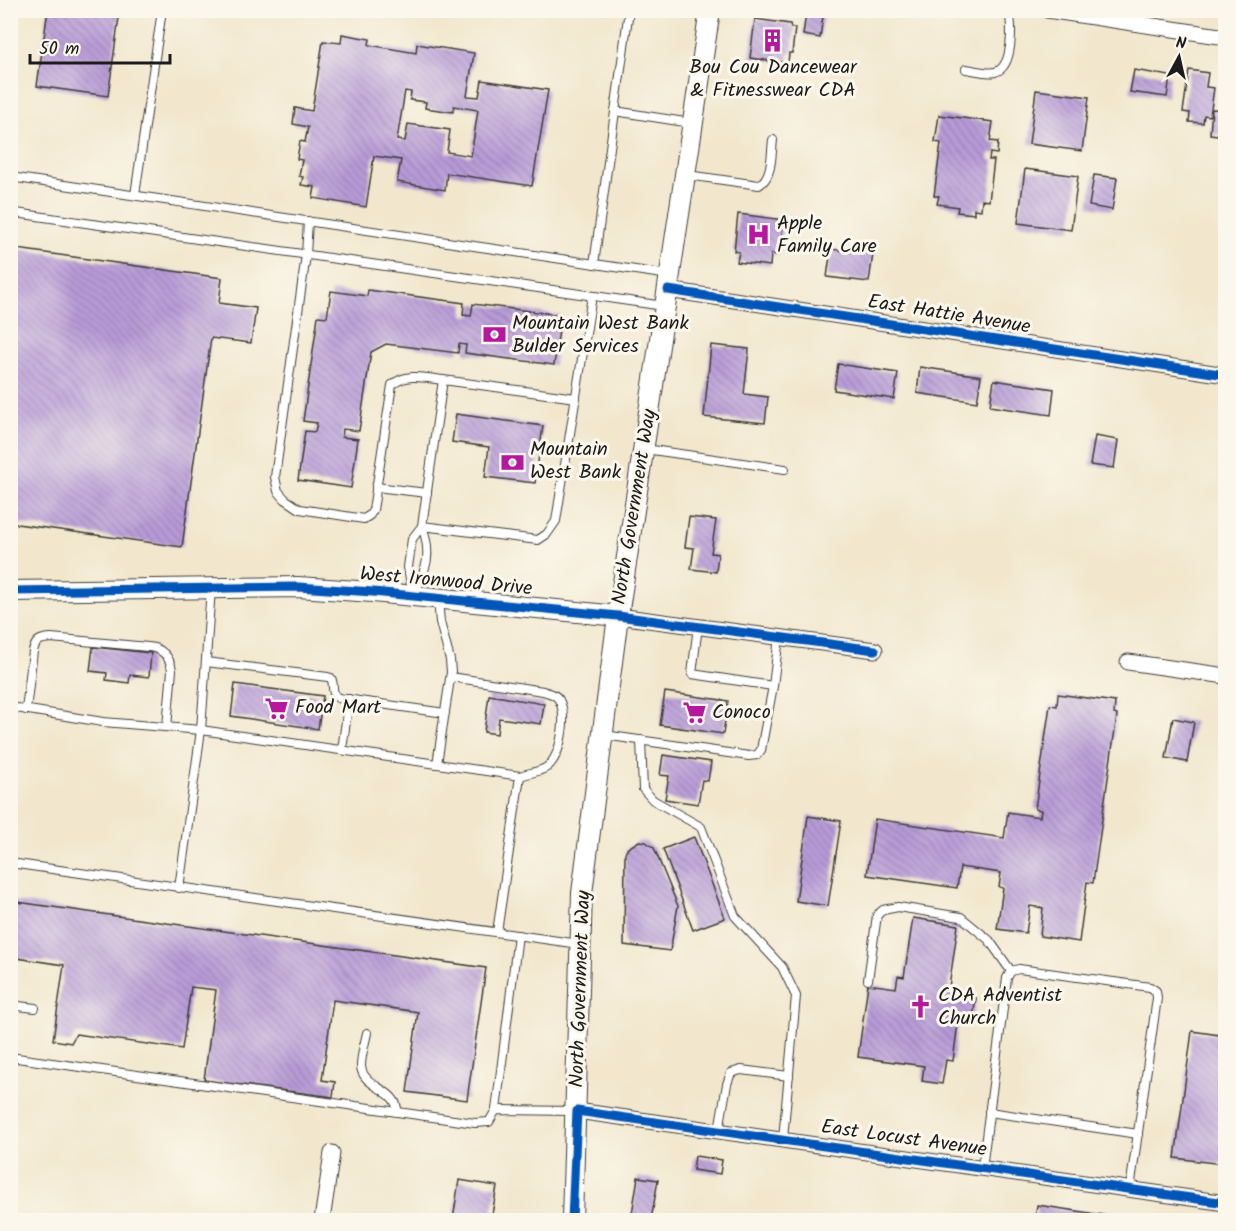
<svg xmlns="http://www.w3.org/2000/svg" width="1236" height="1231" viewBox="0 0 1236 1231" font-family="Kalam,sans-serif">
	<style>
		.building { fill: url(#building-back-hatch); fill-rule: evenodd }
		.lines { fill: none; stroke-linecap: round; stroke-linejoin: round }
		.lane-casing { stroke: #3c3a37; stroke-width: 10 }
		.street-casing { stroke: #3c3a37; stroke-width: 17 }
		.secondary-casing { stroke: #3c3a37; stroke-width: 22 }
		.lane { stroke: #fff; stroke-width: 8 }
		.street { stroke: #fff; stroke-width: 15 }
		.secondary { stroke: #fff; stroke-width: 20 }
		.cycleway-casing { stroke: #fbf7ec; stroke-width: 13 }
		.cycleway { stroke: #0057b8; stroke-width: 9 }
		.labels { text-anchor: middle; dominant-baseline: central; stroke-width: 6; stroke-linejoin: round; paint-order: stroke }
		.poi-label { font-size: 20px; fill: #1c1c1c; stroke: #fbf7ec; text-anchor: start }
		.street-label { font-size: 20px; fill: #1c1c1c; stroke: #fbf7ec }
	</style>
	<defs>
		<pattern id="building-back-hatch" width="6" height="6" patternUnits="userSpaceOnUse" patternTransform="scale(1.5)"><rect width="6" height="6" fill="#b89bd8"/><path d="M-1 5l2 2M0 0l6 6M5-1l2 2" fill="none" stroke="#957eae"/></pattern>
	</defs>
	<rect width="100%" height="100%" fill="#fbf7ec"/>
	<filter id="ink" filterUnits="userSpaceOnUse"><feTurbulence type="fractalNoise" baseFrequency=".0167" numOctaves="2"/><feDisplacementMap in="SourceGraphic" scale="12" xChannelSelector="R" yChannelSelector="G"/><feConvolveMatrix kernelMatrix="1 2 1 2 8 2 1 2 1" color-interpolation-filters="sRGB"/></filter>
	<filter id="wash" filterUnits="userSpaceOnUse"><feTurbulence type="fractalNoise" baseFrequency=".008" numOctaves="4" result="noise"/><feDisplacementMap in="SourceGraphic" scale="24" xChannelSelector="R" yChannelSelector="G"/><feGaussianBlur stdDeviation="1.35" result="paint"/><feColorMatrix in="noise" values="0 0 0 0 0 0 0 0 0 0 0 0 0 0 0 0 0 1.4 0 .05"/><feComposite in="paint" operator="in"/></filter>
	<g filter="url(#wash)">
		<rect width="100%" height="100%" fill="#f2e7cd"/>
		<g id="blocks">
			<g class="building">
				<polygon points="48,10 120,10 108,96 37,86"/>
				<polygon points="806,13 823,16 820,38 803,35"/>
				<polygon points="755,19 790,24 791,28 795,28 792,53 789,53 788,63 750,58"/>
				<path d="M342 34 370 39 369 45 416 53 417 44 474 53 467 96 479 97 482 80 548 90 532 186 447 173 445 190 397 182 401 160 374 156 366 207 313 198 315 187 301 185 303 177 299 176 302 160 297 159 300 141 305 142 308 127 293 124 295 108 312 111 323 41 341 43ZM405 91 411 92 410 100 426 102 425 108 453 112 454 106 478 110 471 156 447 152 450 130 408 124 405 141 397 140Z"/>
				<polygon points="1134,70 1170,76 1167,97 1130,92"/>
				<polygon points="1189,70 1208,73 1206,87 1214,88 1210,116 1204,115 1203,123 1189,122 1190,113 1183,112"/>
				<polygon points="1036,90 1089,97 1082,151 1029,144"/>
				<polygon points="1212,109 1226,110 1226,136 1210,134"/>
				<polygon points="939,115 993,122 990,141 998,142 997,154 990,153 989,160 994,160 989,201 982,200 981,210 974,209 974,214 957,212 958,207 937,204 939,196 934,196 941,143 935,142"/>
				<polygon points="1025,169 1078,176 1071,230 1018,223"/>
				<polygon points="1094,175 1117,178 1112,210 1089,206"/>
				<polygon points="738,214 784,220 779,255 771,254 770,266 737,262 739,252 734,251"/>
				<polygon points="861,245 874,247 869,282 827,277 831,249 860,253"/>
				<polygon points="10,248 222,278 219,303 256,308 251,343 211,338 182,547 10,523"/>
				<polygon points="368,290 464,303 463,315 471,316 473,304 561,315 554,365 465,353 466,345 459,344 458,353 386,344 371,352 359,431 343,429 342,437 358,439 351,488 298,480 305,431 315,432 317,423 303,421 318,316 327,317 331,291 367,296"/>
				<polygon points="711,345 749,349 744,394 768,397 765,423 704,417"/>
				<polygon points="838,364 898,373 894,399 834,390"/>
				<polygon points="920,367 981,376 977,402 917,393"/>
				<polygon points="994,380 1054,389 1051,415 990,406"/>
				<polygon points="456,414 543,426 535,483 485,477 489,447 452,442"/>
				<polygon points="1095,436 1118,440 1114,468 1090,465"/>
				<polygon points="689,517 716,520 711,553 718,554 716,572 691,569 694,548 685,547"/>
				<polygon points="93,647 151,653 149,677 130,675 129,683 106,680 107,673 90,671"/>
				<polygon points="235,684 323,696 318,729 231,716"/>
				<polygon points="665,692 728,701 723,734 660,725"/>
				<polygon points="1058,694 1115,702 1114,714 1117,715 1093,883 1087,882 1079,942 1040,936 1043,908 1030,906 1026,933 997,929 1003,888 999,887 1001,873 960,867 957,888 867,875 875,819 1004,838 1008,812 1040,817 1041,810 1035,809 1050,705 1057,706"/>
				<polygon points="489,695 544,704 541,724 499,718 497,734 484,732"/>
				<polygon points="1173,718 1194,722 1187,762 1166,758"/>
				<polygon points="663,755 711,762 708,781 702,780 698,804 665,799 669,776 660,775"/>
				<polygon points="808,816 841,821 828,906 796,901"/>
				<polygon points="694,837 725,918 693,930 663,849"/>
				<polygon points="639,841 646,842 654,848 678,906 670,951 624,945 625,853 628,848"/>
				<polygon points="10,901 486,968 467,1100 407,1092 418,1012 333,1000 322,1080 335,1082 333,1097 204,1080 216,990 191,987 182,1049 76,1034 71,1043 53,1040 64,965 10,957"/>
				<polygon points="913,918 958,925 948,994 976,998 973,1017 959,1015 953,1061 946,1060 942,1084 922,1081 924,1066 858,1057 868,984 896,988 898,976 904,977"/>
				<polygon points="1192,1031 1226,1036 1226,1142 1222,1164 1175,1158"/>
				<polygon points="695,1156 722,1160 720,1174 693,1170"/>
				<polygon points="638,1177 658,1180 651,1220 631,1220"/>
				<polygon points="459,1180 497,1186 491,1220 453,1220"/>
				<polygon points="1037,1205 1116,1217 1116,1220 1035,1220"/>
			</g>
		</g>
	</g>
	<g filter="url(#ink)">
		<use href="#blocks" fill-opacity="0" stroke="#3c3a37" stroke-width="1.5"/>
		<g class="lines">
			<defs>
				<g id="lane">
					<path d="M966 69C975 70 986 74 995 72 1014 67 1012 25 1009 10"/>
					<polyline points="615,111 691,123"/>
					<polyline points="10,175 17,178 669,275"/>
					<path d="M687 175 759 185C773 176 771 155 773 140"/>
					<polyline points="135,195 162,10"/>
					<polyline points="10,215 16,213 664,306"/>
					<path d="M308 221 306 255 275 477 278 491 285 499 300 509 364 519 370 515 373 510 392 385C407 372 425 378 443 380"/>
					<polyline points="594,264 629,10"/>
					<polyline points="576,398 443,380 422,526 538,540 547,534 556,521 592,296"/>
					<polyline points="645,449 785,469"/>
					<polyline points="376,487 427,493"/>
					<path d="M422 526C433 556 426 569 413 596L408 567 412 539Z"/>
					<polyline points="698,626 692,674 773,686 779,637"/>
					<path d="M206 662 328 677 331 678C335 685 330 692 338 698L445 713"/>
					<path d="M451 677 543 691C549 693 556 694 559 700 568 716 561 756 547 767 540 772 528 773 520 776"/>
					<polyline points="10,707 103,722 201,730 520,776 497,932"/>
					<path d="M26 710 33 651C36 640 40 639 51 638L148 647C162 648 170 657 172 670L167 727"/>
					<polyline points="604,735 749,756 757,755 761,750 773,686"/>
					<polyline points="641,740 643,789 653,800 701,827 735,916 782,967 796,996 783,1139"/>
					<polyline points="342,750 349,699"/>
					<polyline points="437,764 451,672 450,660 440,622 438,600"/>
					<polyline points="10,863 579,944"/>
					<polyline points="179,888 201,730 211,588"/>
					<polyline points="868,980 877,915 883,910 898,907 961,917 989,940 1011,971"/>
					<polyline points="10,1005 35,1008"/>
					<path d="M367 1033C365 1043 361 1055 361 1066 362 1088 399 1089 397 1112"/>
					<polyline points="10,1057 475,1123 489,1122 496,1110 574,1111"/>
					<polyline points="496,1110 518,935"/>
					<polyline points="989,1112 1138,1134"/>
					<polyline points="719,1130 727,1084 731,1073 741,1070 789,1076"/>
					<polyline points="982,1168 1007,978 1011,971 1019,969 1150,987 1156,991 1157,998 1130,1189"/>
				</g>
				<g id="street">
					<polyline points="1047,10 1226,37"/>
					<polyline points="668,290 1226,375"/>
					<polyline points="618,616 875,650"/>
					<polyline points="1128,662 1226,676"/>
					<polyline points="577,1111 1226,1203"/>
					<polyline points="322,1220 332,1153"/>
				</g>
				<g id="secondary">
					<polyline points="10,591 298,587 373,592 618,616"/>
					<polyline points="572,1220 582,893 618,616 710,10"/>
				</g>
			</defs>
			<use href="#lane" class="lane-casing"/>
			<use href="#street" class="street-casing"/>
			<use href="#secondary" class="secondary-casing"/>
			<use href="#lane" class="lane"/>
			<use href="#street" class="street"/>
			<use href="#secondary" class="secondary"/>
			<defs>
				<g id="cycleway">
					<polyline points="668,290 1226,375"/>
					<polyline points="10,591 298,587 373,592 618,616 875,650"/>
					<polyline points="572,1220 577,1111 1226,1203"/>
				</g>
			</defs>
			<use href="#cycleway" class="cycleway-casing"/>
			<use href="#cycleway" class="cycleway"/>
		</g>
	</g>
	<defs>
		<symbol id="building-bare" viewBox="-9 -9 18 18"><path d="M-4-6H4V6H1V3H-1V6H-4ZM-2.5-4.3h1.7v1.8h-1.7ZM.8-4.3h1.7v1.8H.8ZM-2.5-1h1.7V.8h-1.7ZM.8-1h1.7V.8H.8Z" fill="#b5179e" stroke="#fbf7ec" stroke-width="2.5" paint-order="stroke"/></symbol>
		<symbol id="hospital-bare" viewBox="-9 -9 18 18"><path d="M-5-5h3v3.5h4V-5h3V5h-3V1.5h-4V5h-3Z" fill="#b5179e" stroke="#fbf7ec" stroke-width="2.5" paint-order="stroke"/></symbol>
		<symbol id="bank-bare" viewBox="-9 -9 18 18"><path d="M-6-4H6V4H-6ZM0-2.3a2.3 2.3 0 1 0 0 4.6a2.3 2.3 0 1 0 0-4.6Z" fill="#b5179e" stroke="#fbf7ec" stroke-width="2.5" paint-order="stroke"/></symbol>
		<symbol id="supermarket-bare" viewBox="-9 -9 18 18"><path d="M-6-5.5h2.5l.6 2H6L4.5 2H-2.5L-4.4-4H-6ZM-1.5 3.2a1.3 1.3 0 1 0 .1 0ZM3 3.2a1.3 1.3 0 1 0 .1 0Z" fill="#b5179e" stroke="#fbf7ec" stroke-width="2.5" paint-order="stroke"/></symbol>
		<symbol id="church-bare" viewBox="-9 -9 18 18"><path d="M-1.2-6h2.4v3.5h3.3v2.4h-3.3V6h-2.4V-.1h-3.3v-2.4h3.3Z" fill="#b5179e" stroke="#fbf7ec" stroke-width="2.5" paint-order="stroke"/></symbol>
	</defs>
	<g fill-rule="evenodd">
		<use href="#building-bare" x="756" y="24" width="33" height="33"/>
		<use href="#hospital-bare" x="742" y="218" width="33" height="33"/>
		<use href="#bank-bare" x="478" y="318" width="33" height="33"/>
		<use href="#bank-bare" x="496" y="446" width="33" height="33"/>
		<use href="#supermarket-bare" x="260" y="692" width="33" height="33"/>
		<use href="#supermarket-bare" x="678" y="696" width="33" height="33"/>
		<use href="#church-bare" x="904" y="990" width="33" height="33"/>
	</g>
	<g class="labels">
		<g class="poi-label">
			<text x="773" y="68" text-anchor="middle">Bou Cou Dancewear<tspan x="773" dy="23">&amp; Fitnesswear CDA</tspan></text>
			<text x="777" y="224">Apple<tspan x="777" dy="23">Family Care</tspan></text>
			<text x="512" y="324">Mountain West Bank<tspan x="512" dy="23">Bulder Services</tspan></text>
			<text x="530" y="450">Mountain<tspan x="530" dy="23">West Bank</tspan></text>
			<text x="295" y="708">Food Mart</text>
			<text x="712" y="713">Conoco</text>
			<text x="938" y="996">CDA Adventist<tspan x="938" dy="23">Church</tspan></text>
		</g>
		<g class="street-label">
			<text transform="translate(949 315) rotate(9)">East Hattie Avenue</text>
			<text transform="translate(635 507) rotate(-81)">North Government Way</text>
			<text transform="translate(446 582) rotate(5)">West Ironwood Drive</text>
			<text transform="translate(581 989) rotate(-88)">North Government Way</text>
			<text transform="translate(904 1139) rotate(8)">East Locust Avenue</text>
		</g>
	</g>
	<rect width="1236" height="1231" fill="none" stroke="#fbf7ec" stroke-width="36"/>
	<g transform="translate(1179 57) rotate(8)" stroke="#fbf7ec" stroke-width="4.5" paint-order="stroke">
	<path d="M0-4.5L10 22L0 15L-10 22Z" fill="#1c1c1c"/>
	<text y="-9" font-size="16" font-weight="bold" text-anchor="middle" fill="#1c1c1c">N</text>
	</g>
	<path d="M30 54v9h140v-9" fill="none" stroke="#1c1c1c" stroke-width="3"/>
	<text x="39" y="54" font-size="18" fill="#1c1c1c" stroke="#fbf7ec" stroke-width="4.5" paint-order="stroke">50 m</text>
</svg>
